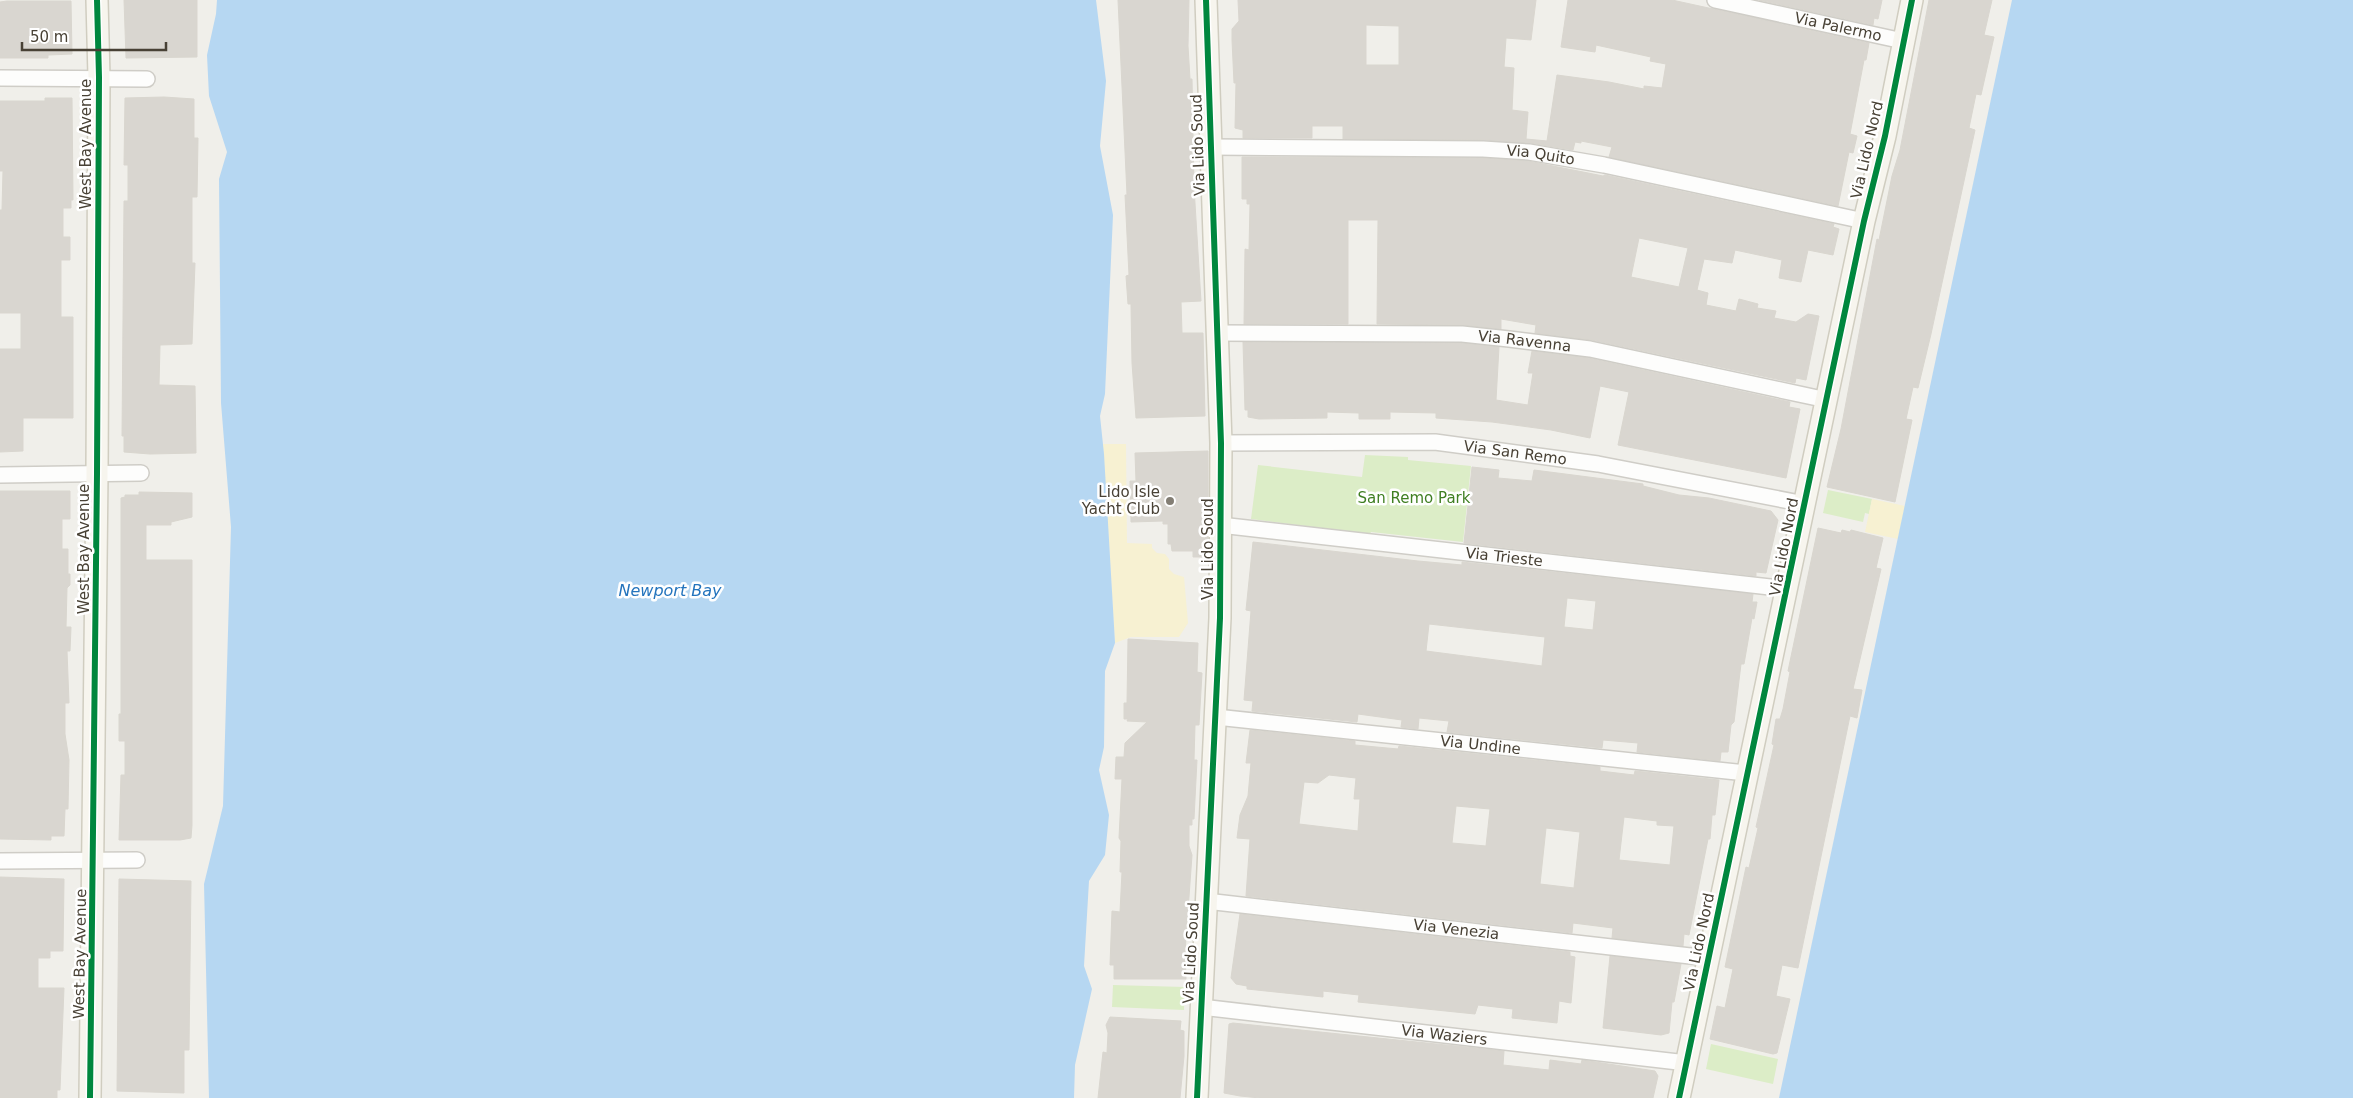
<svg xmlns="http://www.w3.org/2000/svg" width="2353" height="1098" viewBox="0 0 2353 1098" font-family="'DejaVu Sans',sans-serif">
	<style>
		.green { fill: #dcedc7 }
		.sand { fill: #f7f1d2 }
		.water { fill: #b6d7f2 }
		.building { fill: #d9d6d0; stroke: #d9d6cf; fill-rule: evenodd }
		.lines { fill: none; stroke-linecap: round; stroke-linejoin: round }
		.street-casing { stroke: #cfcdc7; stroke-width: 18 }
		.secondary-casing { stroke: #d0cdc0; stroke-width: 24 }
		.street { stroke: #fdfdfc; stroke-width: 15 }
		.secondary { stroke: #f7f5ee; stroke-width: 21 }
		.cycleway-casing { stroke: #fff; stroke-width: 9 }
		.cycleway { stroke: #00873e; stroke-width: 6 }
		.poi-dot { fill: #837e74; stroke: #fff; stroke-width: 2 }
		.labels { text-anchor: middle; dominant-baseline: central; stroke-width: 5; stroke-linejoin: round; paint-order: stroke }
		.street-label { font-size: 15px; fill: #484135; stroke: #fff }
		.poi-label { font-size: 15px; fill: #484135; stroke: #fff; text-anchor: end }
		.park-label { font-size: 15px; fill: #407f23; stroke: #fff }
		.water-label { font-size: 16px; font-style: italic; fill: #2474bd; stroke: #fff }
	</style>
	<rect width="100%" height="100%" fill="#f0efea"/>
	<g class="green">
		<polygon points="1365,455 1408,457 1408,460 1471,466 1463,542 1371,532 1370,534 1251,519 1258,465 1362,477"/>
		<polygon points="1828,490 1872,499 1869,514 1865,513 1863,522 1823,513"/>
		<polygon points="1113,985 1185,987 1184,1010 1112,1007"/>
		<polygon points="1711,1044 1778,1059 1773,1084 1706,1069"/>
	</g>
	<g class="sand">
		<polygon points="1103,444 1126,444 1127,543 1152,544 1152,548 1157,553 1165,554 1169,559 1169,569 1174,574 1184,577 1188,623 1179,637 1131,637 1115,643"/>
		<polygon points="1872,499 1905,506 1898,539 1865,532"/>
	</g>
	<g class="water">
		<polygon points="217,0 1096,0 1106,81 1100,146 1113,215 1105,394 1100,416 1104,454 1115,643 1105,671 1104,747 1099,770 1109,815 1105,855 1089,881 1084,966 1092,989 1075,1065 1074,1098 209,1098 204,884 223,806 231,527 221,403 219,179 227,152 209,96 207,55 216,14"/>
		<polygon points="2012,0 2353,0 2353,1098 1779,1098"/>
	</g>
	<g class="building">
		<polygon points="124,0 197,0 197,57 126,58"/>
		<polygon points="1118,0 1189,0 1188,46 1190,79 1192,79 1194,187 1201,301 1181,302 1182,333 1203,333 1205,416 1136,418 1132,363 1131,304 1128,304 1126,276 1129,275 1125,195 1127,195"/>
		<path d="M1238 0H1536L1531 40 1506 38 1504 67 1514 68 1512 110 1528 112 1526 139 1547 141 1557 75 1609 82 1644 89V86L1662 88 1666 64 1650 61 1651 57 1596 45 1595 52 1561 47 1568 0H1672L1869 43 1866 60H1864L1850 134 1857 136 1853 153 1849 152 1838 206 1609 157 1612 147 1581 141V143L1575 142 1573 150 1530 143 1484 140 1343 139V126H1312V138H1243V130L1235 128 1236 83H1234L1232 40V29L1239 21ZM1366 25 1399 26V65H1366Z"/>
		<polygon points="1759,0 1882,0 1878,19 1874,18 1873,25"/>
		<polygon points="1929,0 1992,0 1984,35 1994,37 1981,95 1976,94 1969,128 1975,130 1931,334 1918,388 1913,387 1906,419 1912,420 1895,502 1827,487 1841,429 1877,239 1879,240 1892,176 1900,150"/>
		<polygon points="7,1 71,1 72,54 48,55 48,58 0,58 0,2"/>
		<polygon points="164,97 194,99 194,138 198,138 197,197 192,197 192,263 195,263 192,344 160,345 159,385 195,386 196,453 150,454 124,452 124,436 122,436 124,201 128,201 128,165 124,165 125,98"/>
		<polygon points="45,98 72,98 73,200 71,200 71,208 63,208 63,237 70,237 70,260 61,260 61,317 73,317 73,418 23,418 23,451 0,452 0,349 21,349 21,313 0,313 0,210 2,210 3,171 0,171 0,101 45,101"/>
		<path d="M1242 157 1483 158 1528 161 1603 176 1605 175 1834 224 1833 227 1839 229 1833 255 1808 250 1801 282 1779 278 1782 260 1735 250 1732 263 1704 259 1697 290 1708 293 1706 305 1736 311 1739 299 1758 304 1757 308 1776 311 1774 318 1796 322 1808 314 1819 316 1806 380 1796 378 1795 383 1592 340 1535 333 1536 325 1501 319V329L1462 325 1377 324 1378 220H1348V324H1244L1245 249 1249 250 1250 204H1247V199H1242ZM1639 238 1688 248 1679 287 1631 277Z"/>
		<polygon points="1243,342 1461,343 1499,347 1496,400 1528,405 1533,373 1528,373 1532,351 1588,358 1790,402 1789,407 1800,409 1786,478 1618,445 1629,392 1600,386 1590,438 1551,430 1492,422 1436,418 1436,413 1390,412 1390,419 1359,419 1359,413 1327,412 1327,418 1259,419 1248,417 1248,410 1245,410"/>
		<polygon points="1208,451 1208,557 1193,557 1193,551 1172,551 1171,544 1168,544 1168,524 1163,524 1163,521 1131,522 1130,481 1136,481 1135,453"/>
		<polygon points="1472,467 1499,470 1498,478 1532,481 1534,470 1643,484 1643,486 1679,495 1709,498 1771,511 1778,520 1766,573 1756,572 1756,576 1464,543"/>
		<polygon points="0,491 70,491 70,519 62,519 62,549 68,549 68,574 70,574 70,585 67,588 66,627 71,627 70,651 67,651 69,703 65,703 65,734 69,760 68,809 65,809 64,836 51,836 51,840 0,839"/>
		<polygon points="139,492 192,493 192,517 171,522 171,525 146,525 146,560 192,560 192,825 191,838 180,840 119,840 121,775 125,775 125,741 119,741 119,714 121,714 121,498 125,497 125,495 139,495"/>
		<polygon points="1818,528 1841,533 1842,530 1850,532 1851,530 1883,538 1876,568 1881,569 1853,689 1862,690 1857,718 1850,716 1798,968 1782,965 1776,996 1790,999 1777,1053 1773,1054 1710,1039 1717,1006 1725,1008 1733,969 1725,967 1746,867 1749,868 1758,828 1756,827 1774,745 1772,744 1776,719 1780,719 1783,709 1790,672 1788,671"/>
		<path d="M1253 542 1418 561 1462 565V562L1753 594 1752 602H1757L1754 619 1752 618 1744 664H1741L1734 722 1731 725 1728 752H1721L1720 761 1637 752 1638 743 1603 740 1602 748 1447 732 1449 721 1419 718 1418 729 1401 727 1402 720 1358 714 1357 722 1252 711 1253 701 1244 700 1251 611 1246 610ZM1567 598 1596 601 1593 630 1564 627ZM1429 624 1545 637 1542 666 1426 651Z"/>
		<polygon points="1128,639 1198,643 1197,672 1202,673 1199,725 1195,725 1194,760 1197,760 1194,819 1192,819 1192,825 1189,825 1189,846 1192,855 1185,952 1186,979 1114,979 1114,965 1110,965 1112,911 1120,912 1122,872 1120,872 1121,841 1119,838 1122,779 1115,779 1116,757 1124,757 1125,743 1147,722 1127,721 1128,719 1124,719 1124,703 1127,703"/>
		<path d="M1250 730 1355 741V745L1398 749 1399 746 1600 767V771L1634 775 1635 771 1719 780 1715 815H1712L1710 839H1708L1689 935 1684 934 1683 946 1612 938 1613 928 1573 923 1572 933 1246 896 1250 839 1237 838 1240 815 1248 796 1251 763H1246ZM1329 775 1356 778 1354 799H1360L1358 831 1299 824 1304 782 1318 783ZM1456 806 1490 809 1486 846 1452 843ZM1624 817 1657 821V825L1674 826 1670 865 1619 860ZM1546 828 1580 832 1574 888 1540 884Z"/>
		<polygon points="0,877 64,879 63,951 50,951 50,958 38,958 38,988 64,988 60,1090 57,1090 57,1098 0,1098"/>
		<polygon points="119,879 191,881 189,1050 184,1050 184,1093 117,1091"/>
		<polygon points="1240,914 1570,952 1570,956 1575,957 1571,1003 1559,1001 1557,1023 1512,1018 1513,1009 1478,1005 1475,1014 1358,1002 1359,995 1323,991 1323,997 1247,989 1247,986 1236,984 1231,978"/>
		<polygon points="1610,956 1681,964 1674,1002 1672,1002 1669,1033 1661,1035 1603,1028"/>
		<polygon points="1110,1017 1181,1021 1180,1030 1184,1031 1184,1056 1180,1098 1098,1098 1103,1052 1107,1053 1108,1033 1106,1025"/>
		<polygon points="1233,1023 1504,1051 1503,1065 1549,1070 1550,1060 1581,1064 1582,1060 1655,1071 1658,1076 1653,1098 1260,1098 1240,1096 1224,1093 1229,1024"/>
	</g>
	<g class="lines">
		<defs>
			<g id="street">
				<path id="s1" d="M1715 0 1903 41"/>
				<polyline points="0,78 147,79"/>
				<path id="s2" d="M1212 147 1483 149 1529 152 1604 165 1864 221"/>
				<path id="s3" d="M1217 333 1462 334 1509 339 1590 349 1827 400"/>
				<path id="s4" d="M1221 443 1435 442 1598 464 1805 504"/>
				<polyline points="0,475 141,473"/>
				<path id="s5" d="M1220 525 1788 589"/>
				<path id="s6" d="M1216 717 1746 773"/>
				<polyline points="0,861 137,860"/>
				<path id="s7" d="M1206 901 1708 958"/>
				<path id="s8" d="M1201 1007 1687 1063"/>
			</g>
			<g id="secondary">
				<polyline points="90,1098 97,474 99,77 97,0"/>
				<polyline points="1197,1098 1220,618 1221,443 1206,0"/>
				<polyline points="1679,1098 1864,221 1885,136 1912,0"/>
			</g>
		</defs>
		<use href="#street" class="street-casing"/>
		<use href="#secondary" class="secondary-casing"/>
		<use href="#street" class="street"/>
		<use href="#secondary" class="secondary"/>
		<defs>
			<g id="cycleway">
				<polyline points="90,1098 97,474 99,77 97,0"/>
				<polyline points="1197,1098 1220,618 1221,443 1206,0"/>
				<polyline points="1679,1098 1864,221 1885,136 1912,0"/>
			</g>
		</defs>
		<use href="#cycleway" class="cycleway-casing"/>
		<use href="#cycleway" class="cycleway"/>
	</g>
	<circle class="poi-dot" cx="1170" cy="501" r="5"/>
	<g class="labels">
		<g class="street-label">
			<text stroke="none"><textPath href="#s1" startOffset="126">Via Palermo</textPath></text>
			<text transform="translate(86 144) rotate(-90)">West Bay Avenue</text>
			<text transform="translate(1198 145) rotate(-92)">Via Lido Soud</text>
			<text transform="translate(1867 150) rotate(-77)">Via Lido Nord</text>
			<text stroke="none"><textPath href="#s2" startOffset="329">Via Quito</textPath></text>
			<text stroke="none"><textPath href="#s3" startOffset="308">Via Ravenna</textPath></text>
			<text stroke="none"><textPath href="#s4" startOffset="295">Via San Remo</textPath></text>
			<text transform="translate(1784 547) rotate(-79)">Via Lido Nord</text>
			<text transform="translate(84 549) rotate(-90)">West Bay Avenue</text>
			<text transform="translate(1208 549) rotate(-90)">Via Lido Soud</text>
			<text stroke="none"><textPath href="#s5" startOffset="286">Via Trieste</textPath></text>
			<text stroke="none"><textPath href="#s6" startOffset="266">Via Undine</textPath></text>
			<text stroke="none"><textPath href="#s7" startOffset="252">Via Venezia</textPath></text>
			<text transform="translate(1699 942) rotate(-78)">Via Lido Nord</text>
			<text transform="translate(1191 953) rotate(-87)">Via Lido Soud</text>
			<text transform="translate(80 954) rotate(-89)">West Bay Avenue</text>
			<text stroke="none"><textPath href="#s8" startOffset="245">Via Waziers</textPath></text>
		</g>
		<g class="poi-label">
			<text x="1160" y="492">Lido Isle<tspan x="1160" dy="17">Yacht Club</tspan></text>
		</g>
		<g class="park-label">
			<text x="1414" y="498">San Remo Park</text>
		</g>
		<g class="water-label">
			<text x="670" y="590">Newport Bay</text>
		</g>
	</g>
	<path d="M22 42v8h144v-8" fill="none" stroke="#484135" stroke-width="2.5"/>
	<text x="30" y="42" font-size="15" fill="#484135" stroke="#ffffff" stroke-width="4" paint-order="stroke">50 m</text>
</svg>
